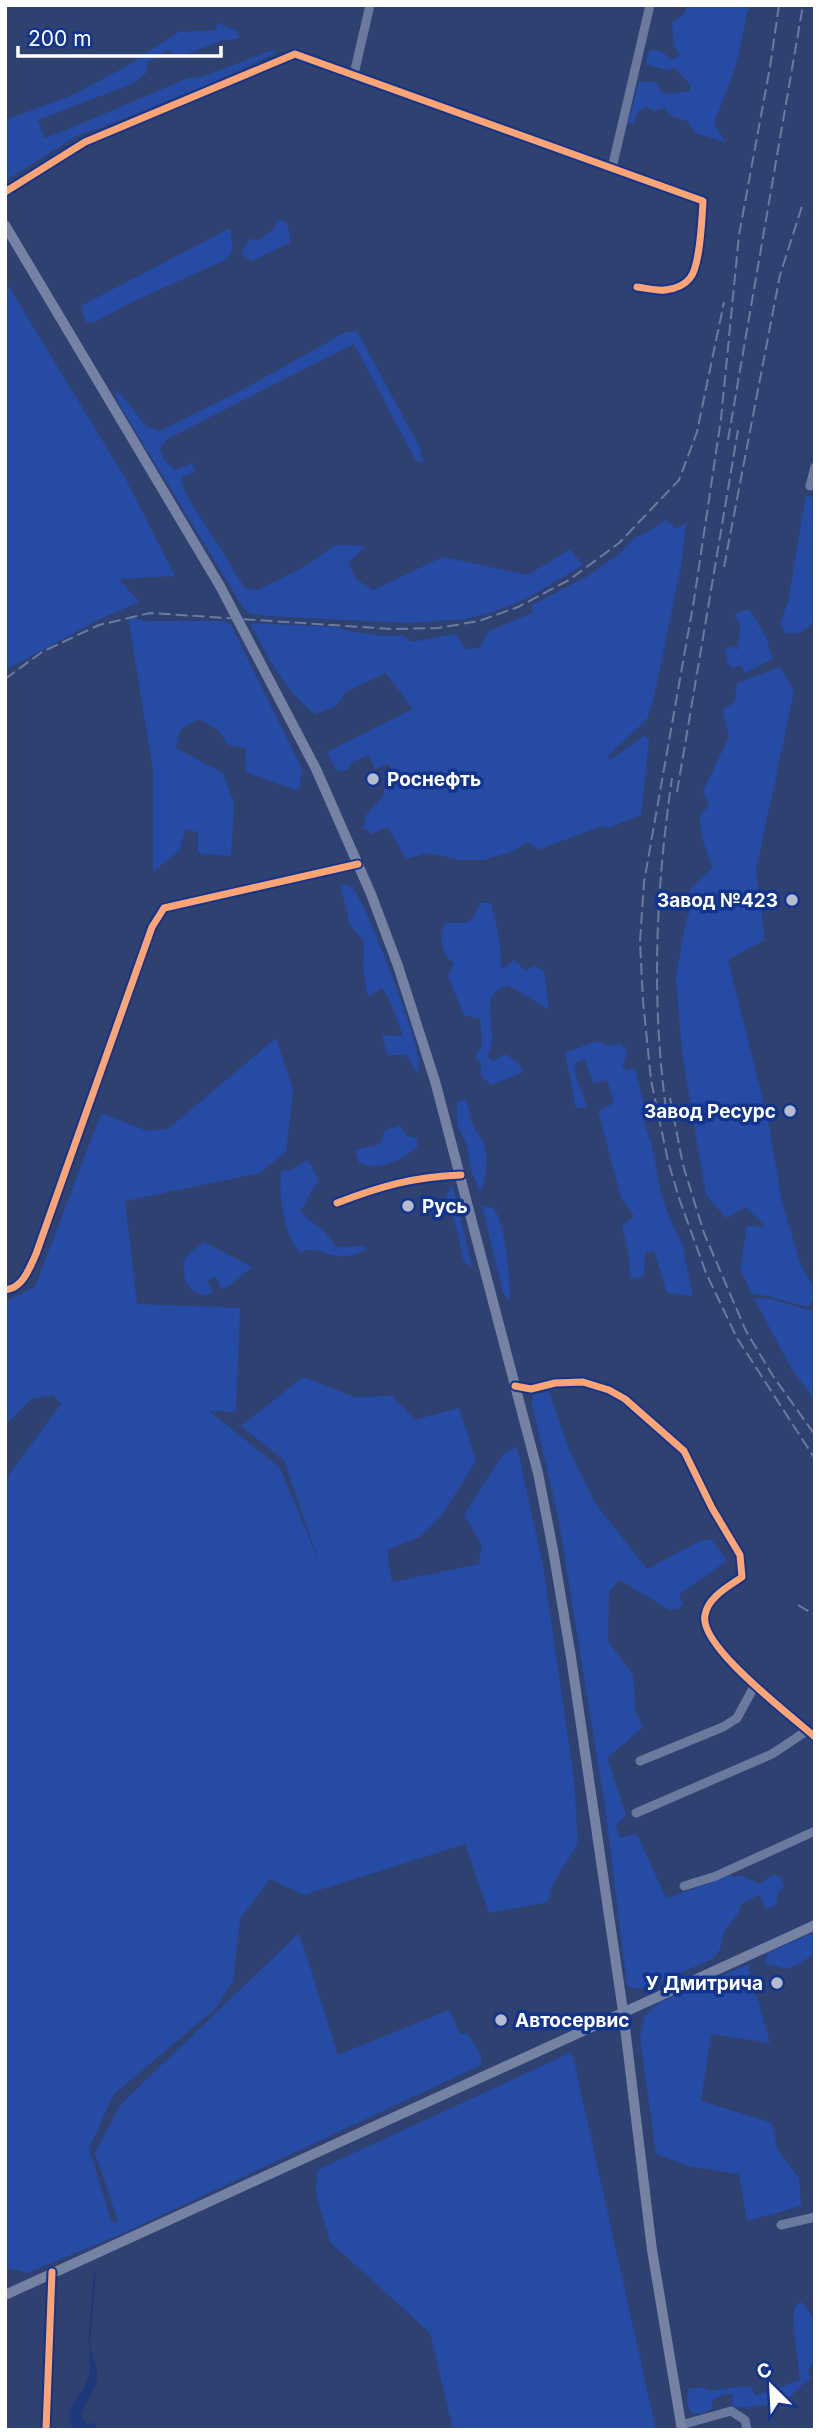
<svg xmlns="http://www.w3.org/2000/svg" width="820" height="2435" viewBox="0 0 820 2435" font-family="Inter,sans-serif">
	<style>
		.green { fill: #254ba4 }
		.water { fill: #1f3879 }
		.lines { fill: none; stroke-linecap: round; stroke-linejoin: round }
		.stream { stroke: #1f3879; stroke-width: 2 }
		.minor { stroke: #6a799d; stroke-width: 9 }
		.major { stroke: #7582a3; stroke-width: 10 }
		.rail { stroke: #6d7a9c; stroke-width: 2; stroke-dasharray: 12 5; stroke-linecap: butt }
		.cycleway-casing { stroke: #12348d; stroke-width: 11 }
		.cycleway { stroke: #fda474; stroke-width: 7 }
		.poi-dot { fill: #b6bccd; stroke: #12348d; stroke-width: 2.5 }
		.labels { text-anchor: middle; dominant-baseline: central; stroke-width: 7; stroke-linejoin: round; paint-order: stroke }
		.poi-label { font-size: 19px; font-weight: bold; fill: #fff; stroke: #12348d; text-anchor: start }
	</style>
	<rect width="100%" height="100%" fill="#2e4171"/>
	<g class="green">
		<path d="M686 5H750C744 19 744 34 740 49 734 75 723 99 714 123L725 142 695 133 687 121 671 116 664 108 654 111 646 106 638 112 633 124 628 122 639 82H656L661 92 668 94 690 91V85L675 68 666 70 646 64 648 53 652 49 663 52 671 60 680 56 674 46 672 23 685 13Z"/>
		<polygon points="217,23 238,31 239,39 223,40 179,57 169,50 146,63 148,71 134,83 38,120 44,138 64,131 188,78 202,77 275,49 276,53 211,83 103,127 78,135 5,181 5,120 70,96 120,70 179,32 216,30"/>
		<polygon points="278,219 287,223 291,242 252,261 241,254 250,238 257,241 273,230"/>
		<polygon points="230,228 233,249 227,259 130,303 93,323 86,322 81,306"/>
		<polygon points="5,280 125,478 175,576 119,579 139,602 100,619 5,670"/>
		<polygon points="357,331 421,450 423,464 415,459 354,344 167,439 160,448 164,460 175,470 192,463 195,471 181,478 185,493 245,588 258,590 300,569 336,545 366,546 348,563 356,579 373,590 443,557 528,575 570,549 583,565 528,598 493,612 465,619 409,623 265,616 252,614 244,609 119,404 115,393 117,390 147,427 159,431 240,391 346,332"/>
		<path d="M806 495 815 499C815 513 811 557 815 567V622L799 633 786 634 780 623 788 602Z"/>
		<path d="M666 520 676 529 686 523 681 565 654 697 647 719 608 756 610 760 644 736 649 739 641 815 608 828 601 826 538 850 528 842 509 853 483 860H460L428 853 406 859 389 829 384 828 372 834 363 828 366 815 384 795V787L395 779 389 764 375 769 369 755 352 762 349 769 342 771 336 770 327 752 413 709 386 673 347 691 336 706 315 714C285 692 267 655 250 623L337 627 353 632 385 636 402 635 412 642 455 634 466 649 480 648 487 632 532 613V605L588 576 619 554 636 537 646 533Z"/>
		<polygon points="749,609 765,635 773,659 745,673 741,665 733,668 728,664 725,649 731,646 738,650 740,624 734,614"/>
		<polygon points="128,617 146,621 225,621 231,625 302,769 299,791 245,772 246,748 228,745 218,730 199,719 180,730 176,748 223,773 234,804 231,856 198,853 198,832 185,829 180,850 153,872 153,770"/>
		<polygon points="780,667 794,692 756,870 765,940 728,960 768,1120 782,1202 800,1263 815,1290 815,1299 807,1307 768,1296 752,1294 740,1269 747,1226 766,1227 746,1207 726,1218 706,1195 682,1053 676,976 686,920 693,906 690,889 712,868 701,834 700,815 709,806 703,791 729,737 722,710 735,702 737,683"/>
		<path d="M340 884C344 885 348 885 351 887 365 897 419 1042 419 1064 419 1067 418 1071 417 1074L407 1055H388L382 1035 403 1036 390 1001 382 988 368 997 363 969 364 941 350 925Z"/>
		<path d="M480 903H491L499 938 502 970 514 960 526 971 534 965 544 971 549 1010 508 985 497 990 490 1000 492 1043 487 1057 493 1061 506 1054 519 1064 524 1072 491 1085 481 1076V1064L475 1057 482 1045 480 1019 464 1015 448 976 454 964C442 954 437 938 445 923H466L474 918Z"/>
		<path d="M276 1038 293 1090 286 1152 259 1173 125 1201 137 1304 240 1308 236 1412 209 1411 280 1468 319 1562 284 1460 241 1426 303 1377 355 1397 392 1396 415 1420 459 1408 476 1461 442 1515 420 1537 387 1550 392 1582 479 1564 482 1545 464 1515 504 1453 517 1447 543 1565 574 1779 578 1844 552 1885 548 1902 489 1913 465 1844 304 1895 270 1879 240 1919 233 1981 216 2008 113 2095 89 2149 112 2223 118 2221 95 2153 120 2105 299 1933 338 2055 449 2010 460 2034 467 2033C473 2042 483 2053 481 2065L119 2235 27 2273 5 2267V1480L61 1404 53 1395 32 1399 5 1425V1302L35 1287 101 1113 147 1131 168 1129Z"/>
		<polygon points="597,1041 608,1046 620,1043 628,1052 622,1065 627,1071 635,1068 643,1099 643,1119 652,1146 661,1194 669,1217 682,1244 693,1296 667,1293 654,1251 645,1253 644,1276 630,1279 629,1255 622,1226 634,1216 621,1197 598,1111 614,1103 607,1080 593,1083 585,1059 575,1063 576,1077 587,1107 576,1108 565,1053"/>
		<path d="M465 1099C470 1108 469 1116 473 1125 475 1131 480 1134 482 1139 490 1158 487 1175 480 1193L470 1167 467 1146 457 1124V1102Z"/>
		<path d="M400 1125 405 1135 416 1138 418 1146C402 1161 379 1171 359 1163L355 1150 380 1144 385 1130Z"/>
		<path d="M306 1160 311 1165 319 1181C310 1190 308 1202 300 1211 314 1227 326 1227 335 1247L365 1246 366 1250C359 1253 351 1256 343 1256 327 1258 316 1243 300 1253 284 1234 277 1194 282 1170H292Z"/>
		<polygon points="452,1184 473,1269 474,1269 463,1261 459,1237 446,1197"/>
		<path d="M482 1206C484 1206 491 1207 493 1208 504 1216 511 1286 510 1301L503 1293Z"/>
		<path d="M204 1242 253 1267C239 1275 238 1282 221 1289L216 1277 208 1280 213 1293 205 1296C184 1288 185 1282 183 1261L191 1252Z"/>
		<polygon points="754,1298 771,1299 815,1312 815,1401 790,1366"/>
		<polygon points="549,1391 569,1450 595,1503 647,1569 700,1541 711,1539 727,1561 679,1594 683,1604 678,1609 669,1610 620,1580 609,1591 608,1641 633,1675 636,1713 643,1727 607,1758 626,1815 616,1825 620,1838 637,1834 666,1898 713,1882 730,1873 734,1878 740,1875 759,1884 773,1875 781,1877 784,1888 778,1892 776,1905 766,1909 759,1895 741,1904 738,1914 725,1930 720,1949 713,1959 645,1988 634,1989 627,1985 605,1807 558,1516 532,1405 533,1395"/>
		<path d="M815 1932V1955C805 1957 799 1967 788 1968 780 1969 773 1964 765 1964L767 1953Z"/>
		<polygon points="749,1964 749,1986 758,2000 770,2043 711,2034 701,2101 772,2123 777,2149 799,2178 801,2206 747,2221 739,2174 688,2166 656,2154 640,2038 644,2017 660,2002"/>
		<polygon points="572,2052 656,2430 453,2430 430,2333 330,2242 316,2195 317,2170"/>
		<path d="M802 2302 815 2320V2359L808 2371 810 2379C803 2383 799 2388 793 2394 784 2403 747 2409 734 2407L732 2404 733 2394H724L711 2401 713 2408 701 2414 691 2413 687 2401 688 2389 703 2387 708 2391 746 2386 751 2387 755 2396 800 2380 793 2321 795 2306Z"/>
	</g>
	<path class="water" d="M89 2343C92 2355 100 2371 96 2383 92 2395 84 2403 81 2415L87 2424 94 2423 99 2430H73C61 2404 82 2400 88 2378 91 2367 89 2355 89 2343Z"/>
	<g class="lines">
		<polyline class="stream" points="89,2343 95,2273"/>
		<g class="minor">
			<polyline points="354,74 370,5"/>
			<polyline points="612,168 650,5"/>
			<path d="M5 192 85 142 295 54 703 201C702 218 700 267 690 278 684 286 674 289 665 290 656 291 646 288 637 287"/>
			<polyline points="810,486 815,467"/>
			<path d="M337 1203C381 1186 413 1177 461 1175"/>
			<path d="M5 1290C23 1288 29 1269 36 1254L152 927 164 908 358 864"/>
			<path d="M515 1386 531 1389 555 1383 583 1382 609 1390 625 1399 684 1451 712 1508 740 1555 742 1577C728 1587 708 1597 705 1615 698 1646 792 1716 815 1737"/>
			<polyline points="640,1761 723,1727 737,1718 755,1685"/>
			<polyline points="636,1813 772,1754 808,1730"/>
			<polyline points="684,1886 716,1876 815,1831"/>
			<polyline points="781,2225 815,2217"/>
			<polyline points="681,2425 731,2411 745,2420 747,2430"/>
			<polyline points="46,2430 52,2272"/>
		</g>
		<g class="major">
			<polyline points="5,225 220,586 316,769 371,894 398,966 435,1081 538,1473 553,1550 571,1657 623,2011 652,2250 682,2430"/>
			<polyline points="5,2295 815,1925"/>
		</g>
		<g class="rail">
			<polyline points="779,5 770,67 739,235 721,419 694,600 644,882 640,942 643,1001 651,1080 668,1161 679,1198 706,1273 737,1338 815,1459"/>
			<polyline points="728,440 803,5"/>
			<polyline points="724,567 780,275 803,203"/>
			<polyline points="5,679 42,652 99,625 150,613 392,629 438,628 479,621 518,607 569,580 619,543 679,480 697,432 724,302"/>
			<polyline points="677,792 738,430"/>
			<polyline points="670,1098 683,1165 704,1233 746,1331 773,1376 815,1435"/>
			<path d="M666 1109C651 998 656 889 672 778"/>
			<polyline points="798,1605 815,1615"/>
		</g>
		<defs>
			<g id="cycleway">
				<path d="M5 192 85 142 295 54 703 201C702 218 700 267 690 278 684 286 674 289 665 290 656 291 646 288 637 287"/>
				<path d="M337 1203C381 1186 413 1177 461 1175"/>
				<path d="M5 1290C23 1288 29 1269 36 1254L152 927 164 908 358 864"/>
				<path d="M515 1386 531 1389 555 1383 583 1382 609 1390 625 1399 684 1451 712 1508 740 1555 742 1577C728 1587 708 1597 705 1615 698 1646 792 1716 815 1737"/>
				<polyline points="46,2430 52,2272"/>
			</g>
		</defs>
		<use href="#cycleway" class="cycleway-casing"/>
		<use href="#cycleway" class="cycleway"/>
	</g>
	<g class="poi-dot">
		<circle cx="373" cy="779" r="7"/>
		<circle cx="792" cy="900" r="7"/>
		<circle cx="790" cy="1111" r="7"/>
		<circle cx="408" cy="1206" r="7"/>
		<circle cx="777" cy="1983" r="7"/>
		<circle cx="501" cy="2020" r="7"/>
	</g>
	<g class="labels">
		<g class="poi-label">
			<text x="387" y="779">Роснефть</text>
			<text x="778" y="900" text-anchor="end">Завод №423</text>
			<text x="776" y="1111" text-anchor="end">Завод Ресурс</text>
			<text x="422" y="1206">Русь</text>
			<text x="763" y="1983" text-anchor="end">У Дмитрича</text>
			<text x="515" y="2020">Автосервис</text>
		</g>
	</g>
	<rect width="820" height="2435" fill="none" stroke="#ffffff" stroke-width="14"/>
	<g transform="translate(771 2386) rotate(336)" stroke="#12348d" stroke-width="5" paint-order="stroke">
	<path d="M0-5L12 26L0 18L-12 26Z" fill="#ffffff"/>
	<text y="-10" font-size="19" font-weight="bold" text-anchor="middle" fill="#ffffff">С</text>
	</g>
	<path d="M18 46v10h203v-10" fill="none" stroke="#ffffff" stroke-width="3.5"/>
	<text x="28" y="46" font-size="21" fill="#ffffff" stroke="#12348d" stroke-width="5" paint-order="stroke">200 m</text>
</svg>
